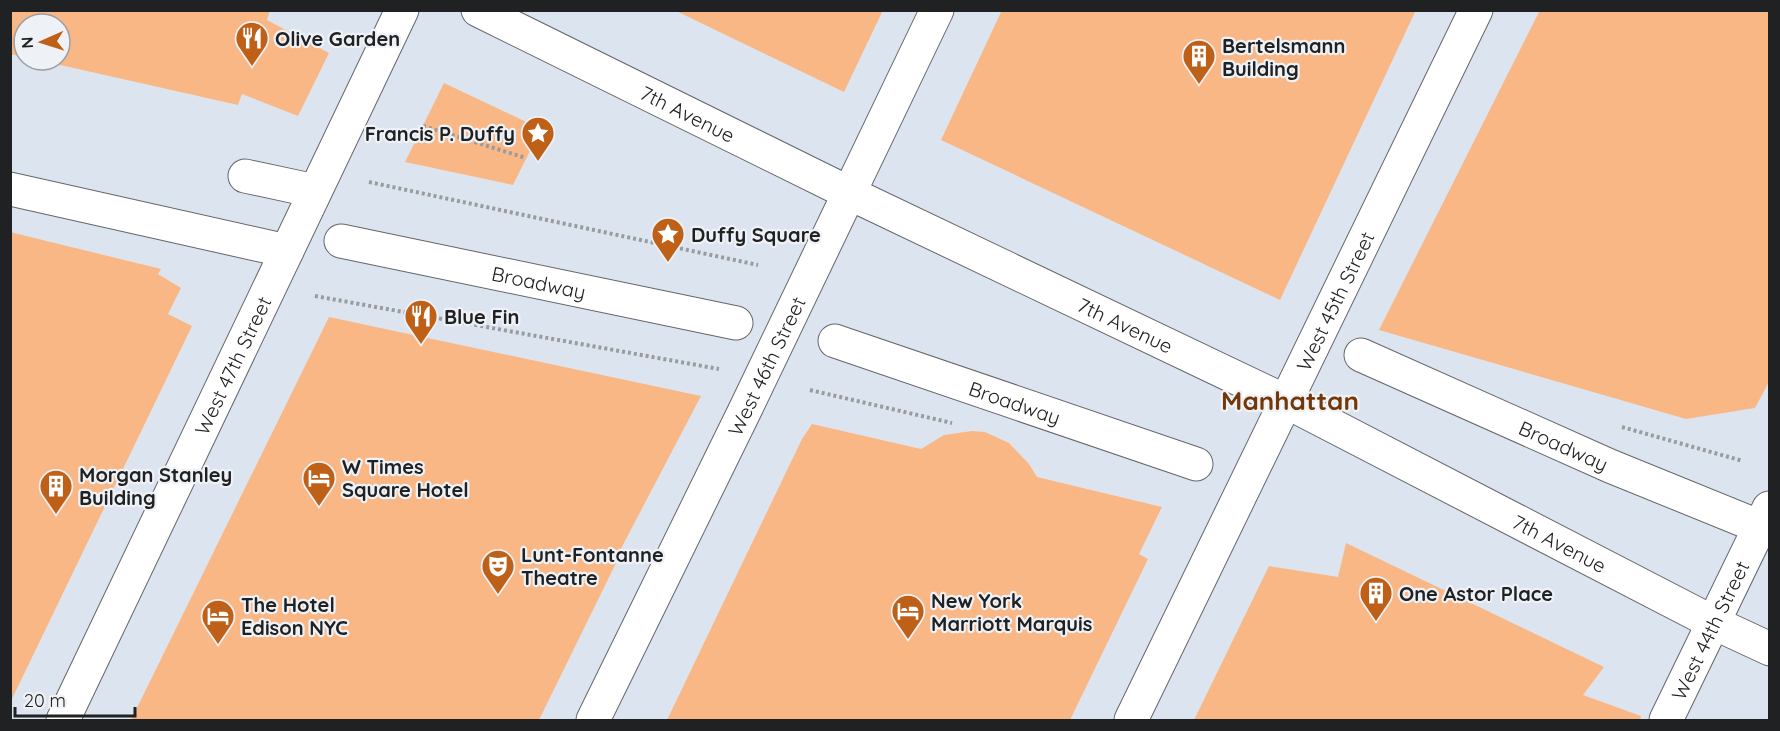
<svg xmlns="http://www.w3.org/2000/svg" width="1780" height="731" viewBox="0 0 1780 731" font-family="Quicksand,sans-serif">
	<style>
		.built { fill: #dce5ef; fill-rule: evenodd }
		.building { fill: #fab786 }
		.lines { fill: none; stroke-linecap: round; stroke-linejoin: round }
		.minor-casing { stroke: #64666a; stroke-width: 35 }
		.major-casing { stroke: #64666a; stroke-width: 35 }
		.path { stroke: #999b9e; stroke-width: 4; stroke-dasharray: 3 3; stroke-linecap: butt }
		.minor { stroke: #fff; stroke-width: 33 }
		.major { stroke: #fff; stroke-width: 33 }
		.labels { text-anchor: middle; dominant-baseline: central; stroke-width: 4.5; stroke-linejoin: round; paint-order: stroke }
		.poi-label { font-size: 20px; font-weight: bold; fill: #202122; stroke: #eef1f5; text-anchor: start }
		.street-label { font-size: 20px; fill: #202122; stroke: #eef1f5 }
		.district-label { font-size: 26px; font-weight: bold; fill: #733709; stroke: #eef1f5 }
	</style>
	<rect width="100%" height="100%" fill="#eef1f5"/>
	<path class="built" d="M11 11H1769V720H11ZM24 24H60V60H24Z"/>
	<g class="building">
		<polygon points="10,10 270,10 267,20 329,53 298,116 242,94 238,105 38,60 60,60 60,24 24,24 24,57 10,54"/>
		<polygon points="674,10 883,10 844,92"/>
		<polygon points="1002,10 1416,10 1280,300 941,140"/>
		<polygon points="1540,10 1770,10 1770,380 1755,408 1686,419 1379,330"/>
		<polygon points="444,83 541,129 513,185 405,162"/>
		<polygon points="10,232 161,269 158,274 181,288 168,314 192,326 10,703"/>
		<polygon points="329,317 701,396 615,560 617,561 539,720 131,720"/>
		<polygon points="812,424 921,449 944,435 972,431 985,432 1009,443 1029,464 1037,477 1162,507 1139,554 1148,559 1070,720 667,720 802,439"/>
		<polygon points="1346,543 1604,667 1583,695 1641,716 1640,720 1194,720 1269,566 1338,577"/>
	</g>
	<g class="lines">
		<defs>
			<g id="minor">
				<polyline points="245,176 315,191"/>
				<polyline points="10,189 287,251"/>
				<path id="s1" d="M341 241 736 323"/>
				<path id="s2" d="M835 341 1196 464"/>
				<path id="s3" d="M1361 355 1610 466 1770 531"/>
				<path id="s4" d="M63 720 402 10"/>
				<path id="s5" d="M1666 720 1769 508"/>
			</g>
			<g id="major">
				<path id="s6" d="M478 10 849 193 1285 401 1714 623 1770 649"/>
				<path id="s7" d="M593 720 746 408 937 10"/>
				<path id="s8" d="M1131 720 1476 10"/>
			</g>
		</defs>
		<use href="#minor" class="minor-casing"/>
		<use href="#major" class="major-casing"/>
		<g class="path">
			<polyline points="423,126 526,158"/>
			<polyline points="369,182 758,265"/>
			<polyline points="315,296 719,369"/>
			<polyline points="810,390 952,423"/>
			<polyline points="1622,427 1743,461"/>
		</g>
		<use href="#minor" class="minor"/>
		<use href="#major" class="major"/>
	</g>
	<defs>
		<symbol id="restaurant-pin" viewBox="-11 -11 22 30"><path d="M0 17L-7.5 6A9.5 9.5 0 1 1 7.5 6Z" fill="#bf6018" stroke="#eef1f5"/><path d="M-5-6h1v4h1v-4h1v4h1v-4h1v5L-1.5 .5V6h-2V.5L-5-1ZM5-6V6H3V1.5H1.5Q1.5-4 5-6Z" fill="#fff"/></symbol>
		<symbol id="building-pin" viewBox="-11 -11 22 30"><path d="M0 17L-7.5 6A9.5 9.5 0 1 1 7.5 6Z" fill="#bf6018" stroke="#eef1f5"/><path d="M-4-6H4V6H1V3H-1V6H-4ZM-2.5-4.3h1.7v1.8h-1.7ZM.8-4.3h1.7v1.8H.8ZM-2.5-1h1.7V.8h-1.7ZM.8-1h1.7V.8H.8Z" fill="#fff"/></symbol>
		<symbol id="sight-pin" viewBox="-11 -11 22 30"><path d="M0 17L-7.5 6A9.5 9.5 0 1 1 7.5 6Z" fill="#bf6018" stroke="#eef1f5"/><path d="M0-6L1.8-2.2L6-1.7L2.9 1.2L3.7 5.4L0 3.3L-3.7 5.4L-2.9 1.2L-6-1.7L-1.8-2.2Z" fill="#fff"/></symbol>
		<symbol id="hotel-pin" viewBox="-11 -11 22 30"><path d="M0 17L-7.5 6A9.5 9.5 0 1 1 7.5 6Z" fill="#bf6018" stroke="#eef1f5"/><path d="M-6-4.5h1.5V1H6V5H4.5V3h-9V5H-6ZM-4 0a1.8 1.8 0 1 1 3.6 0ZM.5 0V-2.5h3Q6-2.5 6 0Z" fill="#fff"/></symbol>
		<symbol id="theatre-pin" viewBox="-11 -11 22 30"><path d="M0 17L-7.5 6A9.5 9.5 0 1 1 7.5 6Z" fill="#bf6018" stroke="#eef1f5"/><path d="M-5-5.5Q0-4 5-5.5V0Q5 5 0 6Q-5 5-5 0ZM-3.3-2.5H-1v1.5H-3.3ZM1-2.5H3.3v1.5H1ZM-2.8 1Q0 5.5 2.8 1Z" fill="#fff"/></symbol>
	</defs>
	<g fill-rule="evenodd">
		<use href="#restaurant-pin" x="233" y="19" width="38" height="52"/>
		<use href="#building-pin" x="1180" y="37" width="38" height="52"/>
		<use href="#sight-pin" x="519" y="114" width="38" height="52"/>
		<use href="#sight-pin" x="649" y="215" width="38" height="52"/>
		<use href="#restaurant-pin" x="402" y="297" width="38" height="52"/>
		<use href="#hotel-pin" x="300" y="459" width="38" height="52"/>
		<use href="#building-pin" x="37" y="467" width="38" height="52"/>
		<use href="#theatre-pin" x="479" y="547" width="38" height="52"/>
		<use href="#building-pin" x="1357" y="574" width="38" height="52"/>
		<use href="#hotel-pin" x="889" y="592" width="38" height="52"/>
		<use href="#hotel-pin" x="199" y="597" width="38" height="52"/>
	</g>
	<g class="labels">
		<g class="poi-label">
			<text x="275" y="38">Olive Garden</text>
			<text x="1222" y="45">Bertelsmann<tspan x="1222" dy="23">Building</tspan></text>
			<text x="515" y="133" text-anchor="end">Francis P. Duffy</text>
			<text x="691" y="234">Duffy Square</text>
			<text x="444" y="316">Blue Fin</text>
			<text x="342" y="466">W Times<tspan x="342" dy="23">Square Hotel</tspan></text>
			<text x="79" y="474">Morgan Stanley<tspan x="79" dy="23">Building</tspan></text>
			<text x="521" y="554">Lunt-Fontanne<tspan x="521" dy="23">Theatre</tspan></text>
			<text x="1399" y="593">One Astor Place</text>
			<text x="931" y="600">New York<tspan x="931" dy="23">Marriott Marquis</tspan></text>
			<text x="241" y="604">The Hotel<tspan x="241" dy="23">Edison NYC</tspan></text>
		</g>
		<g class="street-label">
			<text stroke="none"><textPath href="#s6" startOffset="234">7th Avenue</textPath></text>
			<text stroke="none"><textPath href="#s1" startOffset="202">Broadway</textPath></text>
			<text stroke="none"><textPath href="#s8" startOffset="466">West 45th Street</textPath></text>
			<text stroke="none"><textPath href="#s6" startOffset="720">7th Avenue</textPath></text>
			<text stroke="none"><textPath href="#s4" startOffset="393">West 47th Street</textPath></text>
			<text stroke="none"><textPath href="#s7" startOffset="394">West 46th Street</textPath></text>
			<text stroke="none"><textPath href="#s2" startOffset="190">Broadway</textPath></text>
			<text stroke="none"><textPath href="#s3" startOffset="222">Broadway</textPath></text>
			<text stroke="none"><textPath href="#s6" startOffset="1206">7th Avenue</textPath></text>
			<text stroke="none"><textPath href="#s5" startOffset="100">West 44th Street</textPath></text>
		</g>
		<g class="district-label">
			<text x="1290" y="400">Manhattan</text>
		</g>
	</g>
	<rect width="1780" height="731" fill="none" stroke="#202122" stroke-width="24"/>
	<g transform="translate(42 42) rotate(267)"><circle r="28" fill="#eef1f5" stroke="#9c9ea1" stroke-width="1.5"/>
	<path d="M0-4.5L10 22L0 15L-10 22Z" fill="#bf6018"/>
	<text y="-9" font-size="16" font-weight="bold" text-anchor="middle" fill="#202122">N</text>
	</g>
	<path d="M15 707v9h120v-9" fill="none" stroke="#202122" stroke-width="3"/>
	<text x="24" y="707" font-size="18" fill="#202122" stroke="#eef1f5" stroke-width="4.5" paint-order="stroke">20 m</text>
</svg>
